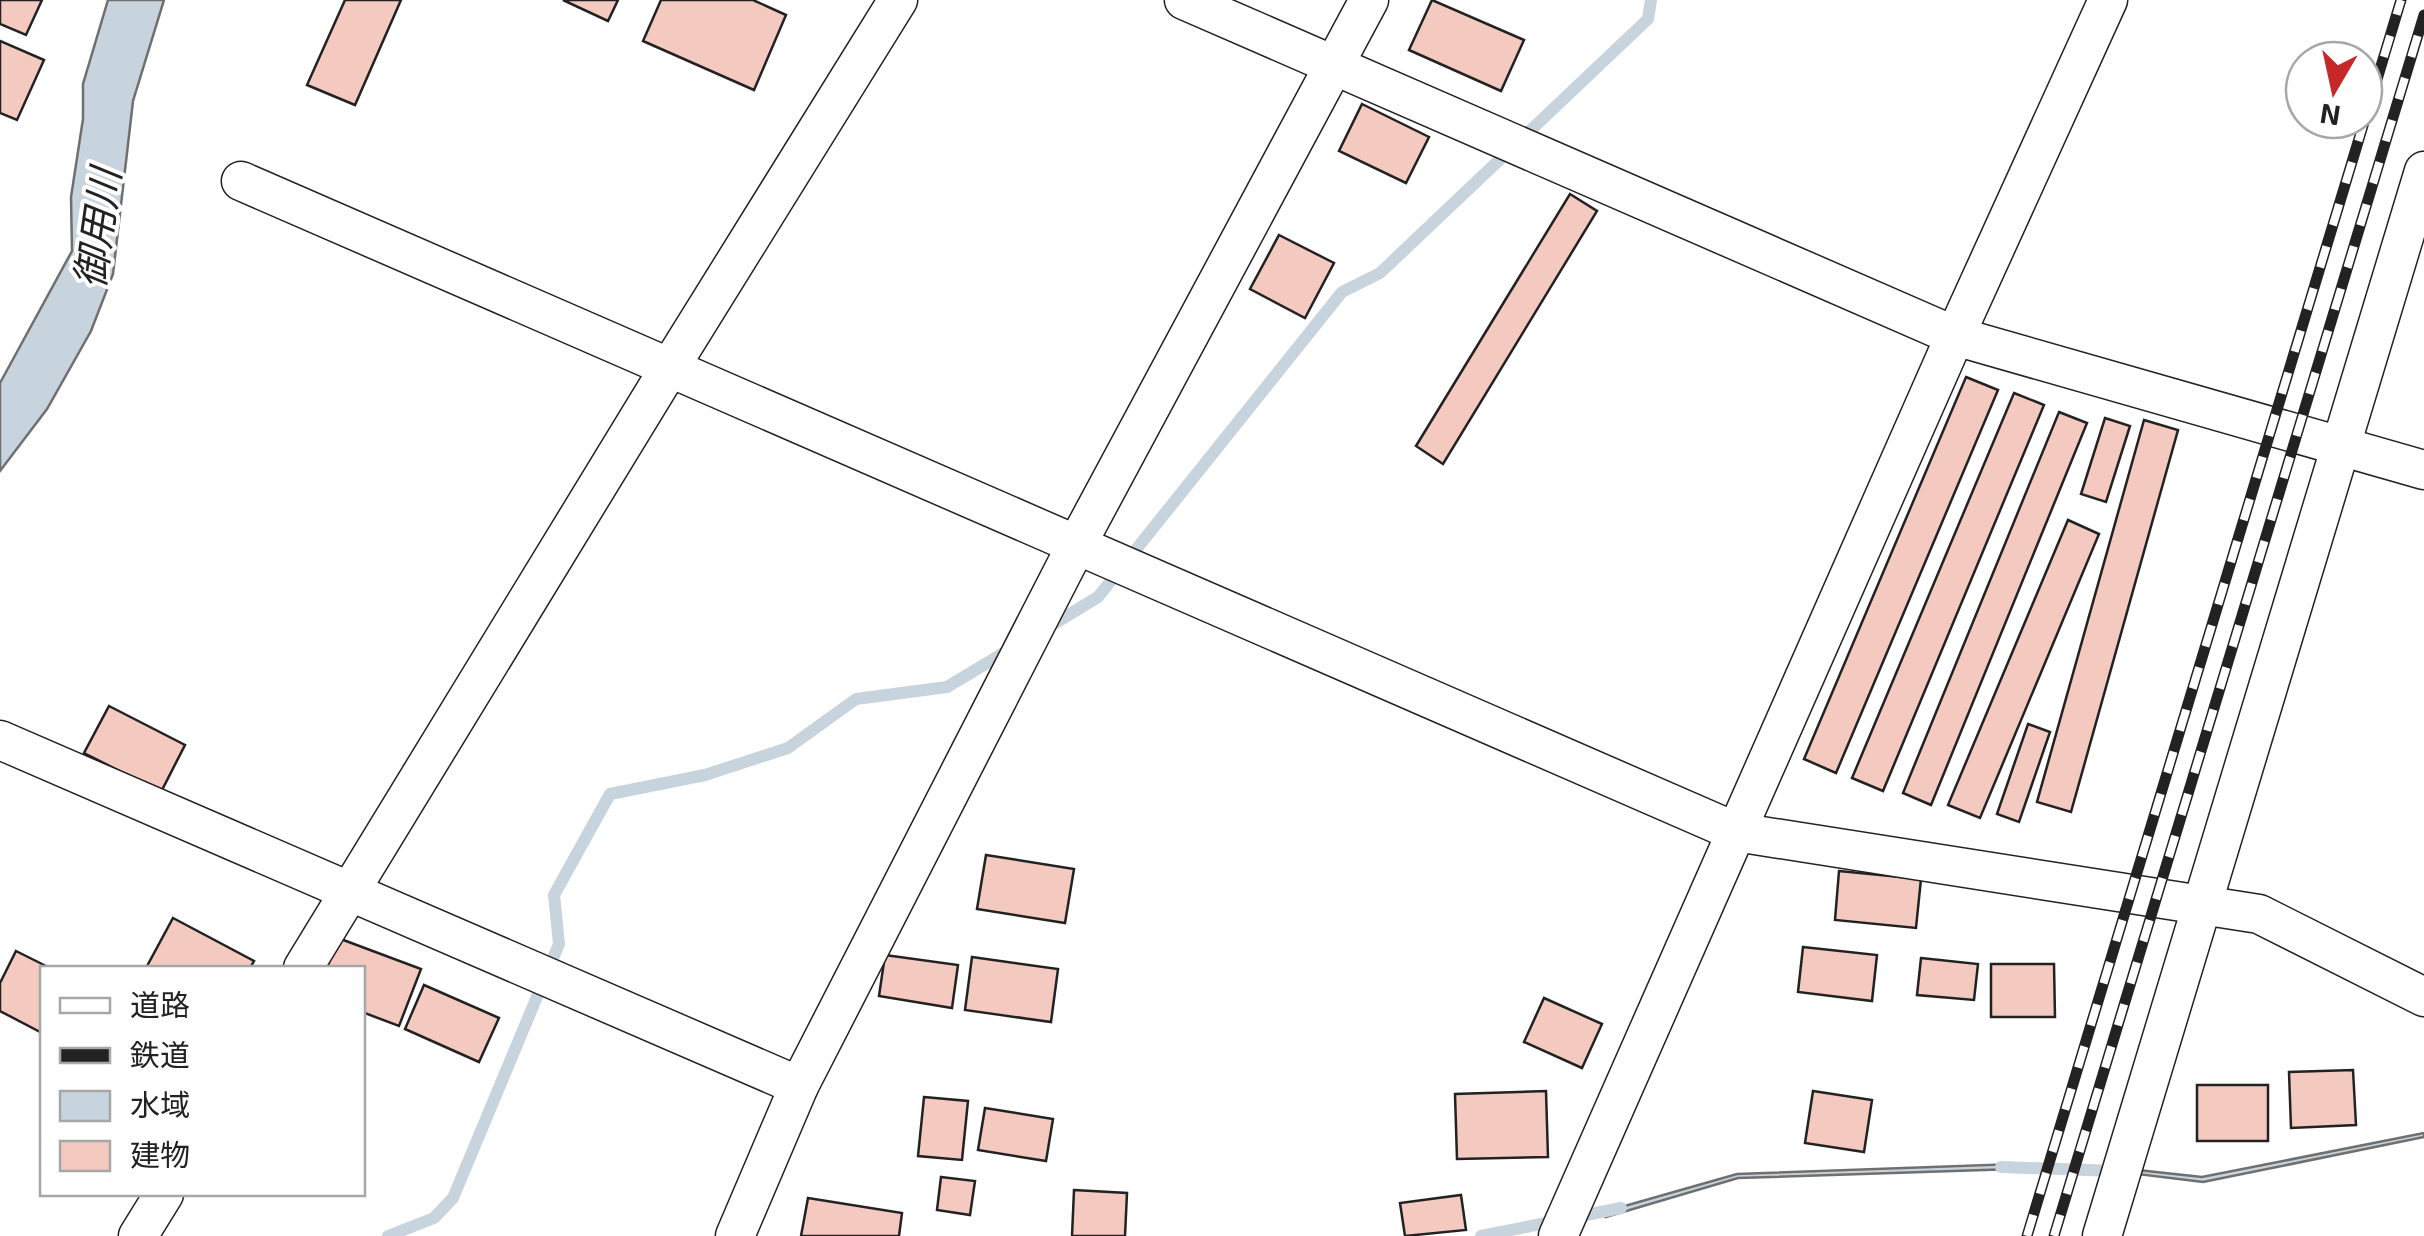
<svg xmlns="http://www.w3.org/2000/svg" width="2424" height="1236" viewBox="0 0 2424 1236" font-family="'Exo 2','Noto Sans JP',sans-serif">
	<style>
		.water { fill: #c7d3dd; stroke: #6f6f6f; stroke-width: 2.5 }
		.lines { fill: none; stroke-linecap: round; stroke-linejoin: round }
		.stream { stroke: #c7d3dd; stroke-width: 12 }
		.building { fill: #f3c9c0; stroke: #222; stroke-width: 2.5 }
		.minor-casing { stroke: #222; stroke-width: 41 }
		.minor { stroke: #fff; stroke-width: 38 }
		.rail-casing { stroke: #222; stroke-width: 11 }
		.rail { stroke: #fff; stroke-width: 8; stroke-dasharray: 22; stroke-linecap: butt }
		.labels { text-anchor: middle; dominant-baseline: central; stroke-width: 8; stroke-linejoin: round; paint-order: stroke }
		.water-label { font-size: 40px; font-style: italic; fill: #222; stroke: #fff }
	</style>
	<rect width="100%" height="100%" fill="#fff"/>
	<g class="water">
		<polygon points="108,0 164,0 133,101 113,274 91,331 47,409 0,471 0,383 72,251 71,197 83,119 83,84"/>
		<polygon points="2424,1133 2424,1137 2203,1182 2137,1174 2137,1170 2202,1177"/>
		<polygon points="2015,1164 2014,1169 1738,1178 1606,1217 1607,1211 1737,1174"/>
	</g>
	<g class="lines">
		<g class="stream">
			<polyline points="1047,628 1098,597 1342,292 1380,273 1648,19 1651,0"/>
			<polyline points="2001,1167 2116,1171"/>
			<polyline points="388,1236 434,1218 453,1198 559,944 554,895 610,794 705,775 788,748 856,699 947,687 1012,648"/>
			<polyline points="1481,1236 1621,1208"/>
		</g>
	</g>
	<g class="building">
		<polygon points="0,0 42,0 26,35 0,24"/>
		<polygon points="345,0 401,0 355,105 307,85"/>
		<polygon points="563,0 618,0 608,21"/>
		<polygon points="661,0 753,0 786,15 754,90 643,41"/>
		<polygon points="1432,0 1524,40 1501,91 1409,50"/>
		<polygon points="0,41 44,60 17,120 0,113"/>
		<polygon points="1362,104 1429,137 1406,183 1339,151"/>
		<polygon points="1570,194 1597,211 1443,464 1416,446"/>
		<polygon points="1279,235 1334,263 1305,318 1250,289"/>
		<polygon points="1966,377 1998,390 1836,773 1804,759"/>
		<polygon points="2014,393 2044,405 1883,791 1852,778"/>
		<polygon points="2059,412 2087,423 1931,805 1903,793"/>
		<polygon points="2105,418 2130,426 2106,502 2081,494"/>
		<polygon points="2144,420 2178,430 2071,812 2037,802"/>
		<polygon points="2068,520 2099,534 1980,818 1948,805"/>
		<polygon points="109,706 185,745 161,792 84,753"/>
		<polygon points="2028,724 2050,732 2019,822 1997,814"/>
		<polygon points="986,855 1074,869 1065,923 977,909"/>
		<polygon points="1839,871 1921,879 1916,928 1835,920"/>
		<polygon points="173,918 254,961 250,968 146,968"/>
		<polygon points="338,938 421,969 399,1026 362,1012 362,968 327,968"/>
		<polygon points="1803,947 1877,955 1872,1001 1798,992"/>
		<polygon points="16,951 50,968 42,968 42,1033 0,1011 0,983"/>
		<polygon points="885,955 958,965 952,1008 879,996"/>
		<polygon points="972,957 1058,969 1051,1022 965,1010"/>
		<polygon points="1921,958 1978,964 1974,1000 1917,995"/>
		<polygon points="1991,964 2054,964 2055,1017 1991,1017"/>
		<polygon points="424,985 499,1018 479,1062 405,1029"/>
		<polygon points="1544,998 1602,1024 1582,1068 1524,1042"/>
		<polygon points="2353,1070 2356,1125 2291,1128 2289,1072"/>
		<rect x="2197" y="1085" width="71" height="56"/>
		<polygon points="1546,1091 1548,1157 1457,1159 1455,1094"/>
		<polygon points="1813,1091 1872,1100 1864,1152 1805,1143"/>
		<polygon points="924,1097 968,1101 962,1160 918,1156"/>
		<polygon points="985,1108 1053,1119 1046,1161 978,1150"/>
		<polygon points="941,1177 975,1181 970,1215 937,1210"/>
		<polygon points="1074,1190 1127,1193 1125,1236 1072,1236"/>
		<polygon points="1461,1195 1466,1230 1405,1236 1400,1203"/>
		<polygon points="808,1198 902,1213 899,1236 801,1236"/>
	</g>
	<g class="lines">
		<defs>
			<g id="minor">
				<polyline points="1184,0 1955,336 2424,470"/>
				<polyline points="241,181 1736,832 2259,914 2424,997"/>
				<polyline points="0,740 799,1086"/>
				<polyline points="303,968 670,367 898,0"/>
				<polyline points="138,1236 164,1194"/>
				<polyline points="735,1236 799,1086 1077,544 1369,0"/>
				<polyline points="1558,1236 1955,336 2108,0"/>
				<polyline points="2102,1236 2424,171"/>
			</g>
		</defs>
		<use href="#minor" class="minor-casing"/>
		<use href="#minor" class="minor"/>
		<defs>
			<g id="rail">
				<polyline points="2027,1236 2401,0"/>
				<polyline points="2054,1236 2424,15"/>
			</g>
		</defs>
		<use href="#rail" class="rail-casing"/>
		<use href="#rail" class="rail"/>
	</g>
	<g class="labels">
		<g class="water-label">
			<text transform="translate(96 228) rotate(-82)">御用川</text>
		</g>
	</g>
	<rect x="40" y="966" width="325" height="230" fill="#ffffff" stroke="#a7a7a7" stroke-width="2.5"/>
	<rect x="60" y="998" width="50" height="15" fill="#ffffff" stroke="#a7a7a7" stroke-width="2.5"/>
	<text x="130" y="1016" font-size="30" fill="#222222">道路</text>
	<rect x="60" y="1048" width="50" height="15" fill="#222222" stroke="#a7a7a7" stroke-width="2.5"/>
	<text x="130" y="1066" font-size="30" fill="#222222">鉄道</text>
	<rect x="60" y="1091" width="50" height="30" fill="#c7d3dd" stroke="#a7a7a7" stroke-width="2.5"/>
	<text x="130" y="1116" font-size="30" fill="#222222">水域</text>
	<rect x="60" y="1141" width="50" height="30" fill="#f3c9c0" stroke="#a7a7a7" stroke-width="2.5"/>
	<text x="130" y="1166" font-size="30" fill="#222222">建物</text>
	<g transform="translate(2334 90) rotate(189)"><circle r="48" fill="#ffffff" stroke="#a7a7a7" stroke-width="2.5"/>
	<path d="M0-8L18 38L0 25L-18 38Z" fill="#c62828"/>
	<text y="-15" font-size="28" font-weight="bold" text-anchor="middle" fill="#222222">N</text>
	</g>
</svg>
